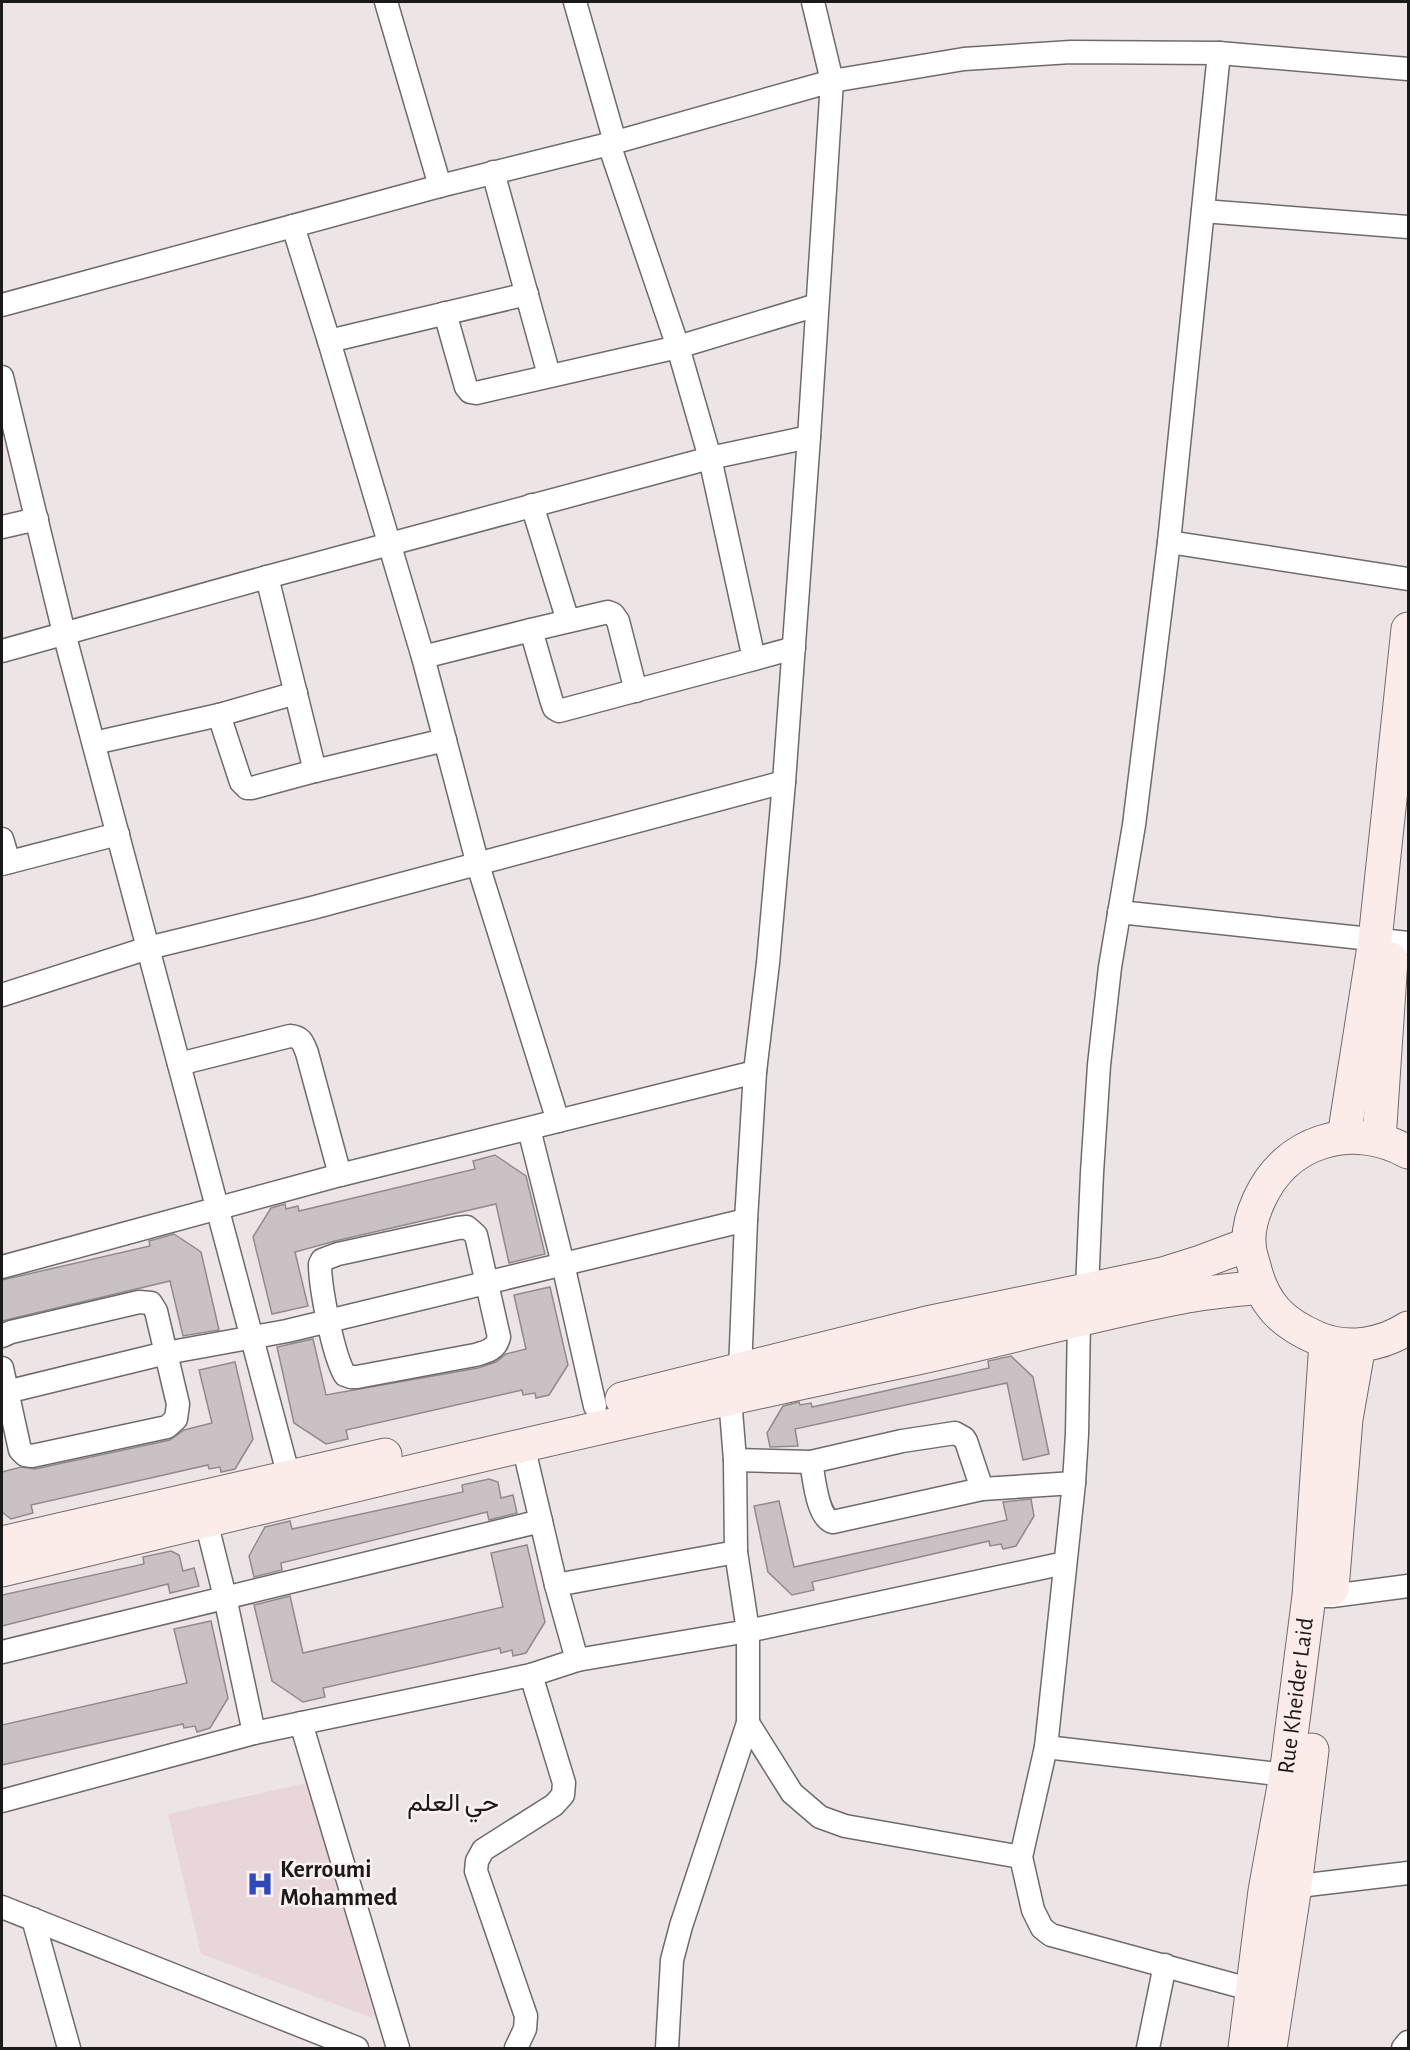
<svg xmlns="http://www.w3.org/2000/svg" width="1410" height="2050" viewBox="0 0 1410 2050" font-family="'Alegreya Sans',Vazirmatn,sans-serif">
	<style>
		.built { fill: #e8d6d8 }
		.building { fill: #c9c1c4; stroke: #928b8e; stroke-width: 1.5 }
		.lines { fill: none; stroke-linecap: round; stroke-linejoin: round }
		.street-casing { stroke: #726a6a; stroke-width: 25 }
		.secondary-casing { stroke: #726a6a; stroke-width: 35 }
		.street { stroke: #fff; stroke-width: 22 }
		.secondary { stroke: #fcece9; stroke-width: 33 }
		.labels { text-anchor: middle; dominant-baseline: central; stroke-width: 5; stroke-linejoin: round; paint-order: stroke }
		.street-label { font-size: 24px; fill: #1c1919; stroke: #fbf1f2 }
		.poi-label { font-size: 24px; font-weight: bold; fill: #1c1919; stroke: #fbf1f2; text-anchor: start }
		.neighbourhood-label { font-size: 26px; fill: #1c1919; stroke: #fbf1f2 }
	</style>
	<rect width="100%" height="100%" fill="#ede4e5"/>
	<polygon class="built" points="307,1783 375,2019 201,1954 168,1814"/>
	<g class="building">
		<polygon points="495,1155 526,1176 545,1254 509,1263 496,1204 335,1241 295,1252 308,1306 272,1314 253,1237 271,1208 285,1204 286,1209 298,1206 299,1211 475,1169 473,1161"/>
		<polygon points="174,1234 201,1252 219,1330 183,1336 170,1281 2,1321 2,1280 150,1246 149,1241"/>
		<polygon points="550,1287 568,1365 549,1395 536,1398 535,1393 523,1395 522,1390 346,1430 348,1439 326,1444 294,1423 277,1347 313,1339 326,1395 478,1368 496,1362 506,1354 526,1349 514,1295"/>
		<polygon points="1011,1356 1033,1377 1049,1454 1023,1460 1007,1383 795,1429 798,1446 770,1447 767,1433 783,1406 799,1402 800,1405 811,1403 812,1407 989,1368 988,1361"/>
		<polygon points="235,1362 253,1439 235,1469 221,1472 220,1467 209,1469 208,1465 31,1505 33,1513 11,1519 2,1512 2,1472 21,1467 35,1469 170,1440 184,1430 212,1423 199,1370"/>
		<polygon points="489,1479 498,1482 501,1498 513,1495 517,1513 489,1520 487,1512 281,1563 282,1570 254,1577 249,1556 265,1527 290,1521 292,1529 463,1492 462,1485"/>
		<polygon points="1031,1499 1034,1516 1016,1546 1003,1549 1001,1544 990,1546 989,1541 812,1582 814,1590 792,1595 768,1572 754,1506 779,1501 794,1567 1007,1520 1003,1502"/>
		<polygon points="527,1545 545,1622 526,1653 513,1656 512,1650 501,1653 500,1648 323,1688 325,1697 303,1702 272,1681 254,1605 290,1596 303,1653 503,1607 491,1553"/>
		<polygon points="171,1551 179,1555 183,1571 194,1568 199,1586 170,1593 168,1584 2,1626 2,1595 144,1564 143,1557"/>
		<polygon points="211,1621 228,1698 210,1728 197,1732 195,1726 184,1728 183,1724 2,1765 2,1725 187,1683 174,1629"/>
	</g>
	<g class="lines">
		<defs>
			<g id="street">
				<polyline points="386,2 440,186"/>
				<polyline points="575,2 615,142"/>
				<polyline points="813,2 832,81 964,59 1071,52 1219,53 1408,69"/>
				<polyline points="493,172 549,375"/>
				<polyline points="1203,211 1408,227"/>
				<polyline points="293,226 329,341 423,657 478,865 558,1121"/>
				<polyline points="2,305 440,186 609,144 832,81 809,437 784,782 768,963 755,1072 746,1220 740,1371"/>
				<polyline points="445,313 466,387 470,392 476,393 678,347 817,305"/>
				<polyline points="329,341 527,294"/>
				<polyline points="2,377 64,633 289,1477"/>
				<polyline points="532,505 568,621"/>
				<polyline points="2,527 37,519"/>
				<polyline points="1169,542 1408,579"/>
				<polyline points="267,577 315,771"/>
				<polyline points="531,630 608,612 613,614 618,621 636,691"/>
				<polyline points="2,651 267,577 710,458 809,437"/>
				<polyline points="423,657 531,630 551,699 554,708 559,711 754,659 710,458 678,347 609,144"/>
				<polyline points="754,659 794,648"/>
				<polyline points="219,715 296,693"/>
				<polyline points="94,743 219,715 241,782 247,788 252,788 315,771 445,740"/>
				<polyline points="2,839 9,862"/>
				<polyline points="2,864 118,834"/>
				<polyline points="1119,912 1408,943"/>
				<polyline points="2,995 148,948 312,908 784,782"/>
				<path d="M179 1064 290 1036C302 1037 303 1043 307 1053L340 1175"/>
				<polyline points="529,1129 563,1264 595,1406"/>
				<path d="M467 1227 476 1235 499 1337C496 1350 486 1352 475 1355L357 1377H351L345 1375C333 1355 320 1287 320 1264L322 1260 338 1254 458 1228Z"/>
				<polyline points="2,1267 340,1175 755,1072"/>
				<polyline points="1087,1289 1092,1173 1099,1065 1110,967 1134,825 1169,542 1219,53"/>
				<polyline points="1079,1320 1077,1434 1074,1483 1046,1747 1021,1857 1033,1910 1042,1928 1051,1935 1253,1990"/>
				<polyline points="2,1336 11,1332 139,1302 151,1303 156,1311 178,1404 176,1419 167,1427 32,1456 25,1455 20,1450 2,1368"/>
				<polyline points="2,1393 166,1353 287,1331 746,1220"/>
				<polyline points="523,1445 556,1585 577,1660"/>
				<polyline points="735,1460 811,1462 902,1441 955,1433 964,1438 966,1441 982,1489"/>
				<path d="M811 1462C814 1477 817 1518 833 1522L982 1489 1074 1483"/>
				<polyline points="206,1521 225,1597 254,1733"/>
				<polyline points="556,1585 736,1552"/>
				<polyline points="1318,1596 1332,1596 1408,1586"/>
				<polyline points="2,1652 541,1521"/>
				<polyline points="301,1723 398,2048"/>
				<polyline points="748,1723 792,1793 820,1817 845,1826 1021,1857"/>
				<polyline points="1046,1747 1286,1775"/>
				<polyline points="2,1801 254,1733 531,1675 577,1660 748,1631 1065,1563"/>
				<polyline points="1282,1888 1408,1873"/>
				<polyline points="2,1907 357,2048"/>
				<polyline points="33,1919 69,2048"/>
				<polyline points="516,2048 525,2029 526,2016 476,1871 477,1861 483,1850 554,1805 563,1795 564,1783 531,1675"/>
				<polyline points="667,2048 672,1960 681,1926 748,1723 748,1631 736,1552 735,1460 730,1398"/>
				<polyline points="1148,2048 1165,1965"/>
				<polyline points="1403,2048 1408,2042"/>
			</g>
			<g id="secondary">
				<polyline points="1344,1137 1375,940 1408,629"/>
				<polyline points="1379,1140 1391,959"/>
				<path d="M1408 1152C1352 1121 1286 1140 1259 1200 1253 1213 1248 1229 1249 1244 1249 1251 1252 1259 1254 1266 1263 1304 1282 1323 1317 1338 1347 1351 1382 1345 1408 1328"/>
				<polyline points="622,1399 927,1323 1163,1274 1201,1262 1249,1244"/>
				<polyline points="2,1543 385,1455"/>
				<path d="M2 1570C306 1497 610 1422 917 1358 1006 1339 1093 1314 1182 1297 1207 1292 1234 1290 1259 1287"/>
				<polyline points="1332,1589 1346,1419 1359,1345"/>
				<path id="s1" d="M1245 2048 1265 1891 1286 1775 1309 1596 1326 1342"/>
				<polyline points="1270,2048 1295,1886 1312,1750"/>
			</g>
		</defs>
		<use href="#street" class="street-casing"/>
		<use href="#secondary" class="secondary-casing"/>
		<use href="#street" class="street"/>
		<use href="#secondary" class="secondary"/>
	</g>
	<defs>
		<symbol id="hospital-bare" viewBox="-9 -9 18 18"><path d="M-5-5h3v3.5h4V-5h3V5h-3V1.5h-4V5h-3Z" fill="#2f49ba" stroke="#fbf1f2" stroke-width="2.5" paint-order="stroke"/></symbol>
	</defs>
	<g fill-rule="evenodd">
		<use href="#hospital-bare" x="241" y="1865" width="38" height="38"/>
	</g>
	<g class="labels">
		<g class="street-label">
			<text stroke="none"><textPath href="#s1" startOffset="356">Rue Kheider Laid</textPath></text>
		</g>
		<g class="poi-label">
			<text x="280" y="1870">Kerroumi<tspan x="280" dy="28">Mohammed</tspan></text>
		</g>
		<g class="neighbourhood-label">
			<text x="453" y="1803">حي العلم</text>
		</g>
	</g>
	<rect width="1410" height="2050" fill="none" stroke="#1c1919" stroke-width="6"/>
</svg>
